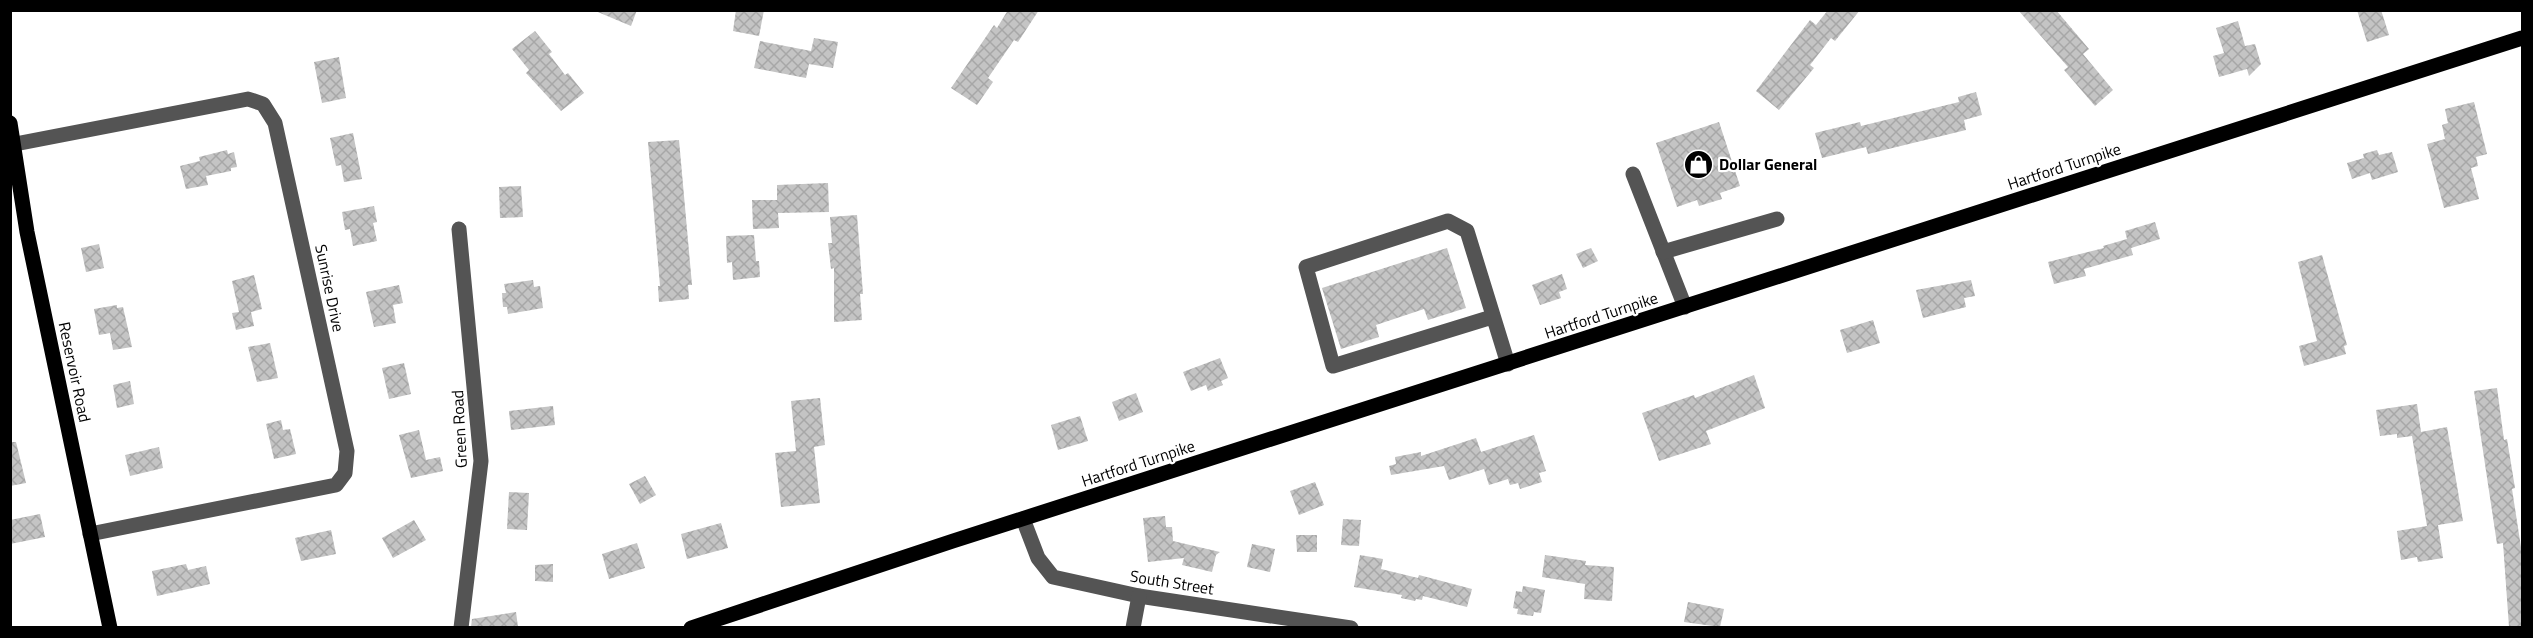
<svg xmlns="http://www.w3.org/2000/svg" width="2533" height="638" viewBox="0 0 2533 638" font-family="'Titillium Web',sans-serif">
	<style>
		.building { fill: url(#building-cross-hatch) }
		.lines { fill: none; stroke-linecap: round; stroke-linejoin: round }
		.minor { stroke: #545454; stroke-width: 15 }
		.major { stroke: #000; stroke-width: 15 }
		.labels { text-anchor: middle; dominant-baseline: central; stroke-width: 4.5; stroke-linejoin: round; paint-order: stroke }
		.poi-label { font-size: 16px; font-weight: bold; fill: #000; stroke: #fff; text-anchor: start }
		.street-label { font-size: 16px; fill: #000; stroke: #fff }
	</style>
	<defs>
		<pattern id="building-cross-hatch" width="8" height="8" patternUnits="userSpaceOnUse" patternTransform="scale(1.5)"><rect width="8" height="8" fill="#c4c4c4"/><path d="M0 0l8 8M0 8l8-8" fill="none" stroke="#a7a7a7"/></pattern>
	</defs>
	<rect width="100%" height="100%" fill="#fff"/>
	<g class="building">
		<polygon points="593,10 637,10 631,26"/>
		<polygon points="736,10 764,10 759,36 733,31"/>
		<polygon points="1008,10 1039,10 1018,42 1014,40 988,78 993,82 977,105 951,88 994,25 997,28"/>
		<polygon points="1828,10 1860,10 1835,41 1831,38 1810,65 1814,68 1779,110 1756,91 1810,20 1816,25"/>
		<polygon points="2018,10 2056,10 2089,49 2083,54 2113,90 2095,106 2064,70 2068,67"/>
		<polygon points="2357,10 2381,10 2389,35 2367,42"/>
		<polygon points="2238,21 2245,46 2255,44 2261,64 2249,76 2247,69 2219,77 2213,56 2224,53 2216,28"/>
		<polygon points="535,31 552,52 549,54 565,75 568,73 584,93 561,111 526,73 529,70 512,49"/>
		<polygon points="814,38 838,42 833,68 809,64 806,78 754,68 760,41 811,51"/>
		<polygon points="339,57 346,98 322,103 314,62"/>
		<polygon points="1976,92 1982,115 1964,120 1966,130 1868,154 1866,147 1822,158 1815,133 1860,122 1861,126 1959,102 1958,97"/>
		<polygon points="2474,102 2487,154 2476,157 2478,166 2471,168 2479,199 2444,208 2427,144 2445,139 2442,125 2448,123 2445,109"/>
		<polygon points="1719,122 1740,186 1720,193 1722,199 1699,206 1697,200 1677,207 1656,143"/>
		<polygon points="353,133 362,179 344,182 341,165 336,166 330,138"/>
		<polygon points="679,140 692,285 688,285 689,299 659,302 658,286 660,286 648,142"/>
		<polygon points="227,150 228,154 234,152 237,167 231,168 231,171 206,176 208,185 186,189 180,166 200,161 199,157"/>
		<polygon points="2377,150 2379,155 2392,152 2398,172 2372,180 2370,173 2352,179 2347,163 2364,158 2363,154"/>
		<polygon points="828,183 829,212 778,213 779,228 753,229 752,200 777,200 777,185"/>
		<polygon points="521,186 523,217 500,218 499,187"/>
		<polygon points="374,206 377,222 373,223 377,241 353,246 350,229 345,230 342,212"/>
		<polygon points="857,215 863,294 860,294 862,320 834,322 834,268 831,269 828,243 832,243 830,217"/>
		<polygon points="2155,222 2160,239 2131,248 2133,255 2084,269 2086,276 2054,284 2048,262 2104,248 2103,246 2127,239 2125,231"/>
		<polygon points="754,235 756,261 759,261 760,277 733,280 732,262 727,263 726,236"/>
		<polygon points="99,244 104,268 86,272 81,248"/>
		<polygon points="1447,248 1466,308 1428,320 1424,309 1376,325 1379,337 1341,349 1322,288"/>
		<polygon points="1591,248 1598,261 1583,268 1576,254"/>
		<polygon points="2322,255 2347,345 2344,346 2346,354 2304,366 2299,346 2317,341 2298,262"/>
		<polygon points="1562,274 1567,289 1559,292 1561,298 1540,305 1532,285"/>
		<polygon points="254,275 262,309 251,312 254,326 236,330 232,313 239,312 232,281"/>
		<polygon points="533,280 534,287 540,286 543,308 508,314 507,307 503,307 502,293 506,293 504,284"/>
		<polygon points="1971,280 1975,296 1964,298 1966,307 1923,318 1916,290"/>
		<polygon points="399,285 403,303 393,305 396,323 374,327 366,292"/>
		<polygon points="117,305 117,308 123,307 132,347 113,350 110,333 99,335 94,309"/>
		<polygon points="1873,320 1880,343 1847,353 1840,330"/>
		<polygon points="270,343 278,378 257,382 248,347"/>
		<polygon points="1220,358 1228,378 1221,381 1223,385 1208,391 1206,385 1191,391 1183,372"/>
		<polygon points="404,363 411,394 389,399 382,368"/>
		<polygon points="1754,375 1765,408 1706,431 1711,444 1659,461 1642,413 1694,395 1695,398"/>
		<polygon points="130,381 134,404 117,408 113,385"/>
		<polygon points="2497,388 2504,440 2507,439 2515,488 2512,489 2523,560 2523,627 2509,627 2503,543 2497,544 2474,391"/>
		<polygon points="1136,393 1143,412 1119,421 1112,402"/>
		<polygon points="820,398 825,445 814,447 820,503 781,507 775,453 796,451 791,401"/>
		<polygon points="2417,404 2421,432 2447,427 2463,521 2438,525 2443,558 2418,562 2417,557 2401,560 2397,531 2427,526 2412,436 2397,438 2397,434 2380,436 2376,410"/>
		<polygon points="553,406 555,425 511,430 509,411"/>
		<polygon points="1080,416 1088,441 1058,450 1051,425"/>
		<polygon points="281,420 283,430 290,429 296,454 274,459 266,424"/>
		<polygon points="419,430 426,460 440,457 443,471 411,478 399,435"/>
		<polygon points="1534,435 1546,471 1539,473 1542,482 1520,489 1518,483 1510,485 1508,479 1489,485 1484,469 1449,480 1444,466 1391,475 1389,466 1396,464 1395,457 1421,452 1421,456 1476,438 1481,452"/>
		<polygon points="10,442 16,442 26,483 10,486"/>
		<polygon points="159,447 163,468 130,476 125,455"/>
		<polygon points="645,476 656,495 640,504 629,484"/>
		<polygon points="1315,482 1324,505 1299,515 1290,491"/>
		<polygon points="509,492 529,493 527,530 507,529"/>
		<polygon points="40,514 45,537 10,544 10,520"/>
		<polygon points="1165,516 1166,527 1172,527 1173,541 1220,552 1216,555 1212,572 1182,565 1184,558 1148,562 1143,518"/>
		<polygon points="1343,519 1361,520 1359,546 1341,545"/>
		<polygon points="414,520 426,540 393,558 382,538"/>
		<polygon points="721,523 728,548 687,559 681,534"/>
		<polygon points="331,530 336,554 301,561 295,538"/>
		<polygon points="1296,535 1317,535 1317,552 1297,552"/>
		<polygon points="637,543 645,568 609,579 602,554"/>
		<polygon points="1252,544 1275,549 1270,572 1247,567"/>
		<polygon points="1360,555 1383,559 1381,569 1418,578 1419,575 1472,589 1467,607 1423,596 1422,600 1416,599 1415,601 1401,598 1402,595 1354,587"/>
		<polygon points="1545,555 1586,561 1585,565 1614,567 1612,601 1584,599 1585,584 1542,577"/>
		<polygon points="186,564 188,570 206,566 210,584 157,596 152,571"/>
		<polygon points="553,564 553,582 535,581 535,565"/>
		<polygon points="1523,586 1545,590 1541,613 1534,612 1533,616 1517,614 1518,609 1513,608 1516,591 1522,592"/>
		<polygon points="1688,602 1724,609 1720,627 1684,622"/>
		<polygon points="516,612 518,627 471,627 472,619"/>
	</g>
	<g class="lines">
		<g class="minor">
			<polyline points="10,145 248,99 263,104 275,123 347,451 345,473 336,485 90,534"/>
			<polyline points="1633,174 1685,307"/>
			<polyline points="459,229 481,461 461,628"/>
			<polyline points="1663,252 1777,219"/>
			<polyline points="1492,317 1333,366 1306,267 1448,221 1467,231 1508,364"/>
			<polyline points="1023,519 1038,558 1053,577 1139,596 1351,628"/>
			<polyline points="1133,628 1139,596"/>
		</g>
		<g class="major">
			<polyline points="10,123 27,232 110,628"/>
			<polyline points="691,628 953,541 2522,38"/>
		</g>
	</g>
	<defs>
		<symbol id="shop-disc" viewBox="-11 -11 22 22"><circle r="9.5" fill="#000" stroke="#fff"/><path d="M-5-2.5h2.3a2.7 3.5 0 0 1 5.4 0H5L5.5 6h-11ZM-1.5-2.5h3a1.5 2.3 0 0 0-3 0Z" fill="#fff"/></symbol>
	</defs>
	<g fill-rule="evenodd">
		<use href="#shop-disc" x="1682" y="148" width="33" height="33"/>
	</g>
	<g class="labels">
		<g class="poi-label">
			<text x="1719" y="164">Dollar General</text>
		</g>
		<g class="street-label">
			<text transform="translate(2064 166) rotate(-18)">Hartford Turnpike</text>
			<text transform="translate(330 288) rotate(78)">Sunrise Drive</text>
			<text transform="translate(1601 315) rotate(-18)">Hartford Turnpike</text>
			<text transform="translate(75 372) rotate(78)">Reservoir Road</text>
			<text transform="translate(459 429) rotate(-93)">Green Road</text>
			<text transform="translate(1138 463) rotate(-18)">Hartford Turnpike</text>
			<text transform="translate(1172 582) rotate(9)">South Street</text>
		</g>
	</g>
	<rect width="2533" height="638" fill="none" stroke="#000000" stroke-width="24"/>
</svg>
